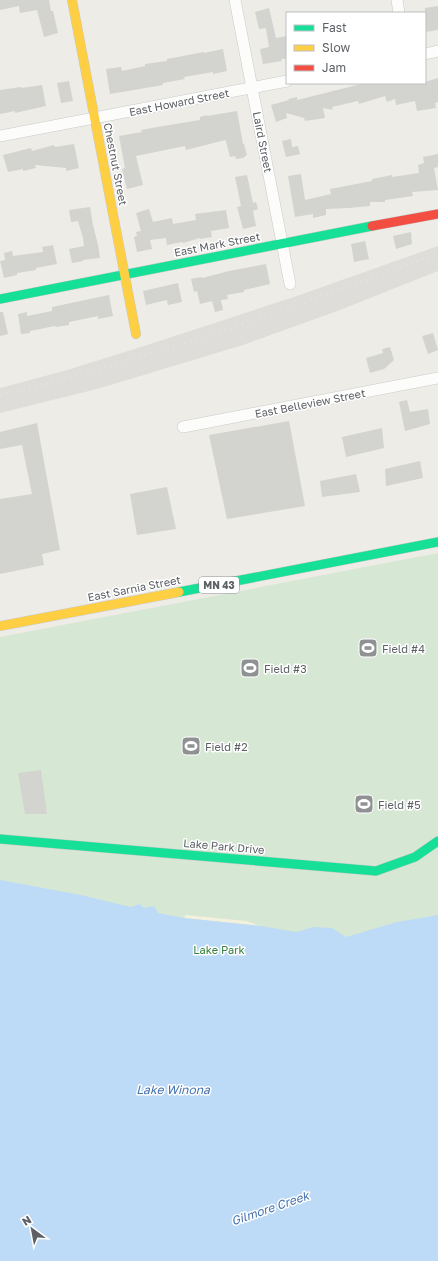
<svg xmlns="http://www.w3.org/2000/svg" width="438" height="1261" viewBox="0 0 438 1261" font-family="'Golos Text',sans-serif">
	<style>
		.industrial { fill: #deddd9 }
		.green { fill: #d6e8d4 }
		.sand { fill: #f4f0de }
		.water { fill: #bddbf6 }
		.building { fill: #d3d3d0 }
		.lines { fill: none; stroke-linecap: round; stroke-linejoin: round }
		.street-casing { stroke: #cacaca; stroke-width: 12 }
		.fast-casing { stroke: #c9c9c7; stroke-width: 10 }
		.slow-casing { stroke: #c9c9c7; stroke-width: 10 }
		.jam-casing { stroke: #c9c9c7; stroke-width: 10 }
		.street { stroke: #fcfcfb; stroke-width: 11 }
		.fast { stroke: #16e098; stroke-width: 9 }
		.slow { stroke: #ffcf43; stroke-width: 9 }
		.jam { stroke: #f24e42; stroke-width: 9 }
		.rail { stroke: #e3e3e2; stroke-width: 3; stroke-dasharray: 1 5; stroke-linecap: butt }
		.labels { text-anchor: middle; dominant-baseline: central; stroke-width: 3; stroke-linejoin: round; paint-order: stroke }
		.shield { fill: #fff; stroke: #8e9093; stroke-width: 1 }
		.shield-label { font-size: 10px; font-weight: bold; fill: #5d6065 }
		.street-label { font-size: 11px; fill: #5d6065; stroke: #fff }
		.poi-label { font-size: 11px; fill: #5d6065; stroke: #fff; text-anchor: start }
		.park-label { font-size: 11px; fill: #38823f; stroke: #fff }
		.water-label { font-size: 12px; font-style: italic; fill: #4573ae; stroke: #fff }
	</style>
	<rect width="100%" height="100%" fill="#edece7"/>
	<polygon class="industrial" points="438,246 438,271 340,310 243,345 97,389 0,413 0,388 64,371 141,347 294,297"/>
	<polygon class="green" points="438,553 438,1261 0,1261 0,637"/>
	<polygon class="sand" points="186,915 246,921 261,926 184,918"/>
	<polygon class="water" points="0,880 81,895 131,907 140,904 144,908 154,906 158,913 184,918 261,926 296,932 313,927 332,928 346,937 397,922 438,915 438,1261 0,1261"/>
	<g class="building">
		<polygon points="0,0 49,0 51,11 53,11 58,33 44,37 37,10 20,13 19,6 0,10"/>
		<polygon points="438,6 438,30 425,32 425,8"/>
		<polygon points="269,8 276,38 287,36 287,59 281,59 282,61 263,64 260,49 269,47 266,28 259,29 255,12"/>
		<polygon points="223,49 227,71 213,74 213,72 184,77 185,79 163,83 163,85 110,94 106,69 121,67 122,71 145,66 145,64 167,61 167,59 204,52 204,53"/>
		<polygon points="438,78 438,102 435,103 436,108 417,111 415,101 396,105 395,99 387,102 385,96 359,104 358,101 332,107 333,110 323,108 325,118 305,121 304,118 286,113 287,118 276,122 271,105 289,100 288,99 297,97 297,100 365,83 425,83 425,82"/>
		<polygon points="69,81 73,101 61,103 57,83"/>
		<polygon points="42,85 46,106 15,113 15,111 0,114 0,90 21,87 22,88"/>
		<polygon points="237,111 243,144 244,144 247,155 243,158 236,159 235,156 230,157 226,141 225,140 186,150 185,146 136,156 143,185 127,189 122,169 125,168 119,136 142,132 141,130 157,127 200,120 200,117 207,115 207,116"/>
		<polygon points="291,139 292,147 298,146 300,154 286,157 282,141"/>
		<polygon points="74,144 79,168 66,171 66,168 35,165 36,168 23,171 23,169 8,172 3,155 31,148 32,151 54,145 55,147"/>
		<polygon points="438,154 438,167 434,168 438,190 412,192 413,196 385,200 385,202 370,202 370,206 349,208 326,209 326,215 313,218 313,214 295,217 288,176 301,174 305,200 331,194 330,189 372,181 372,179 392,175 392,177 419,173 418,165 424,163 423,157"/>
		<polygon points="247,175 253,203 256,202 258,209 253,211 256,226 243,229 237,207 241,206 235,177"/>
		<polygon points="90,207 93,225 98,245 100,258 83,260 83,261 72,263 69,249 84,246 83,238 78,221 71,222 69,210"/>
		<polygon points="149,209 153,222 172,218 173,224 196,220 195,214 226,210 229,228 211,231 212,237 200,239 200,238 183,243 182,242 167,245 166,238 150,240 152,249 137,252 134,237 137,236 136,232 141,231 136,213"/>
		<polygon points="411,232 412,244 396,249 393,236"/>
		<polygon points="365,241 369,259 354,262 351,244"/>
		<polygon points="53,245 57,264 36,268 36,270 17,273 17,275 4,278 0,261 5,260 4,253 12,251 13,256 43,252 42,247"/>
		<polygon points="266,264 270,284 244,290 244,292 227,295 228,299 221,300 223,310 215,312 212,301 200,304 197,291 194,292 191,279 201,277 202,278 229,271"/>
		<polygon points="178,283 182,302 168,305 167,300 146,305 143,291"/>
		<polygon points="109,295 113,316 98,319 98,316 69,322 69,325 56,327 55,326 30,331 30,333 21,334 18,314 27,312 27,316 52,311 52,307"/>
		<polygon points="0,312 3,312 8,334 0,336"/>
		<polygon points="433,333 438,350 428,354 422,336"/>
		<polygon points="390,347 394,360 384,369 370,373 366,358 383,353 382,349"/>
		<polygon points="407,400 410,412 428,409 430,424 405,431 399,402"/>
		<polygon points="289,421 305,506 227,519 209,435"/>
		<polygon points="37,423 60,550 42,554 44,565 0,574 0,499 32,494 22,445 0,449 0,432"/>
		<polygon points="382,428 384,448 346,457 342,437"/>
		<polygon points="420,461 423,478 386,486 385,469"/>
		<polygon points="356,474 360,492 322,497 320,481"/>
		<polygon points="167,487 176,529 137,535 130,494"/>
		<polygon points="41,770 47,814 25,814 18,773"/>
	</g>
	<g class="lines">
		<defs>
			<g id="street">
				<polyline points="235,0 290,284"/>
				<polyline points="397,0 399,13"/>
				<polyline points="425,54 438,51"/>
				<polyline points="0,136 287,81"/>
				<polyline points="183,427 438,378"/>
			</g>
			<g id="fast">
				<polyline points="0,299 372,226"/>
				<polyline points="179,592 438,542"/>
				<polyline points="0,839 376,871 415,857 438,841"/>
			</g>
			<g id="slow">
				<polyline points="72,0 136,334"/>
				<polyline points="0,626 179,592"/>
			</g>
			<polyline id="jam" points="372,226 438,214"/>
		</defs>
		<use href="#street" class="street-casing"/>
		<use href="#fast" class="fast-casing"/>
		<use href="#slow" class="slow-casing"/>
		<use href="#jam" class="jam-casing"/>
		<use href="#street" class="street"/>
		<use href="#fast" class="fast"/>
		<use href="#slow" class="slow"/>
		<use href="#jam" class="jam"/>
		<path class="rail" d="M0 395C150 360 294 306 438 254"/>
	</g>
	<defs>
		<symbol id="stadium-square" viewBox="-11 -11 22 22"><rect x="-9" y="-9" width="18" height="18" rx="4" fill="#8f9192" stroke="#fff"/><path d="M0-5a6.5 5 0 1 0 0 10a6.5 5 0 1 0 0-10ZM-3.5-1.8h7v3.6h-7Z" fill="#fff"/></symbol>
	</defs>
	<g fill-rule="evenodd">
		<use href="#stadium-square" x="357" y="637" width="22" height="22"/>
		<use href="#stadium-square" x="239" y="657" width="22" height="22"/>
		<use href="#stadium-square" x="180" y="735" width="22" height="22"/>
		<use href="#stadium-square" x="353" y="793" width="22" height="22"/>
	</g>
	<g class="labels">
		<rect class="shield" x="199" y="577" width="40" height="16" rx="3"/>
		<g class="shield-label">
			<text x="219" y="585">MN 43</text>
		</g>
		<g class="street-label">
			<text transform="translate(179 102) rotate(-11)">East Howard Street</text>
			<text transform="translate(263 142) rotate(79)">Laird Street</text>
			<text transform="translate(116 164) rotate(79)">Chestnut Street</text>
			<text transform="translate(217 244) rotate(-11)">East Mark Street</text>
			<text transform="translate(310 403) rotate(-11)">East Belleview Street</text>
			<text transform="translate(134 588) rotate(-11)">East Sarnia Street</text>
			<text transform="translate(224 846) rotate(5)">Lake Park Drive</text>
		</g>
		<g class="poi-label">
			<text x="382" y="648">Field #4</text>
			<text x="264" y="668">Field #3</text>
			<text x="205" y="746">Field #2</text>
			<text x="378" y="804">Field #5</text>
		</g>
		<g class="park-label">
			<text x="219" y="949">Lake Park</text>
		</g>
		<g class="water-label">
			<text x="173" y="1089">Lake Winona</text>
			<text transform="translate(270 1208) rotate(-19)">Gilmore Creek</text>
		</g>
	</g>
	<rect x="286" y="12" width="140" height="72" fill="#ffffff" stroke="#bebfc1"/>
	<rect x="294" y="25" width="20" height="6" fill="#16e098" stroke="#bebfc1"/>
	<text x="322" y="32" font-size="12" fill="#5d6065">Fast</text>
	<rect x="294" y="45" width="20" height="6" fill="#ffcf43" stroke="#bebfc1"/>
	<text x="322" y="52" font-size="12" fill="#5d6065">Slow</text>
	<rect x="294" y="65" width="20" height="6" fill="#f24e42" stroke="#bebfc1"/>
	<text x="322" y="72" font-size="12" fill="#5d6065">Jam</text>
	<g transform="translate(32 1229) rotate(328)" stroke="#ffffff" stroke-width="3" paint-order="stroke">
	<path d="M0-3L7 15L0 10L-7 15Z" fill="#5d6065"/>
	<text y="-6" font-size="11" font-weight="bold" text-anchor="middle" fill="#5d6065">N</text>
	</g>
</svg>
